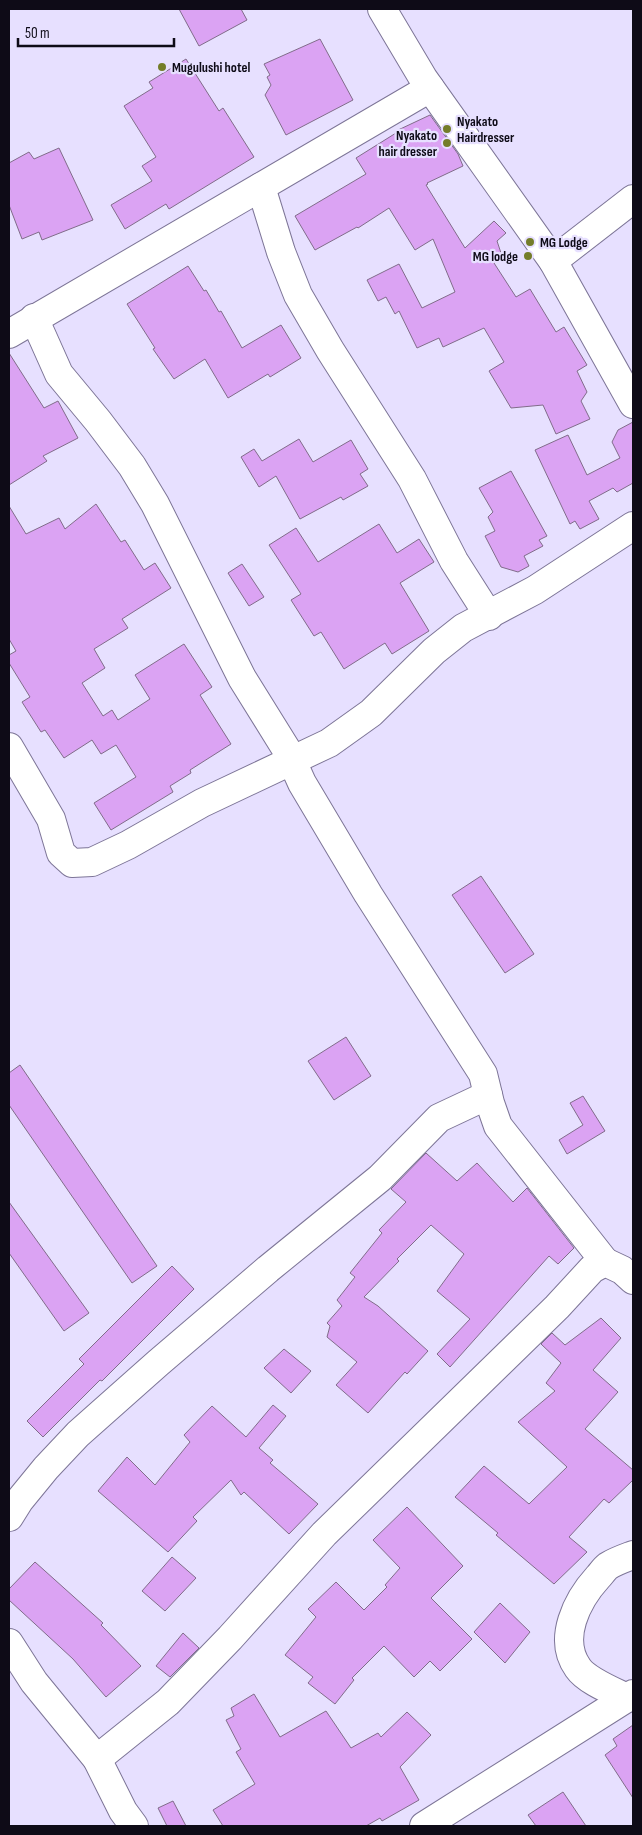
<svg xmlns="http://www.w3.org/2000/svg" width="642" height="1835" viewBox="0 0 642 1835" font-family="'Sofia Sans Condensed',sans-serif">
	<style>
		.building { fill: #dba3f3; stroke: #816c8a }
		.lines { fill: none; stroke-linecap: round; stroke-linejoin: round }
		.minor-casing { stroke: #7d7597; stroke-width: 30 }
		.minor { stroke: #fff; stroke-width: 28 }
		.poi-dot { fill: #747d29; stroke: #e7e0ff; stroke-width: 2 }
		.labels { text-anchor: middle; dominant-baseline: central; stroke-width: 4.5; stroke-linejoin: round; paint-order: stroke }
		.poi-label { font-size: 14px; font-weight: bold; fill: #0e0b17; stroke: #e7e0ff; text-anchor: start }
	</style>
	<rect width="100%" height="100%" fill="#e7e0ff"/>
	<g class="building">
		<polygon points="179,9 241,9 247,20 199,46"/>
		<polygon points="320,39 353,100 286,135 265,95 271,85 267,77 270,75 264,64"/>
		<polygon points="186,59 219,111 223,108 254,157 169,209 166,204 125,229 111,205 152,181 142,166 156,157 124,106 153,88 149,82"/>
		<polygon points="430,115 458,154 463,166 427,183 428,184 426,185 465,248 494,221 506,233 497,241 502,256 494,263 516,297 530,289 556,332 564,327 587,365 577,371 587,392 581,401 590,419 556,434 543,405 511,408 489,371 504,362 484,328 443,347 439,338 417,348 399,311 395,314 386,297 378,301 367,280 399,264 422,308 455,292 433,239 415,250 389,208 358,228 357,227 315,250 295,216 366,174 356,158 396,133 396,131"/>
		<polygon points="59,148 93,220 42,240 39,232 22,239 9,205 9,163 29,152 34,159"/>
		<polygon points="188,266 204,291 206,290 219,312 221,311 242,348 281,325 301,358 270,377 268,374 228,398 205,359 174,379 153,349 155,348 127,304"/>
		<polygon points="9,353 44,408 58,401 78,438 43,456 47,461 9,485"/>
		<polygon points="633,422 633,483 617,492 613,488 589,501 599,519 580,529 575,521 570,524 535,450 568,435 587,475 620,458 612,442 618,430"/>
		<polygon points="299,439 313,462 351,440 368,469 360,474 368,486 343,500 341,497 300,519 276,476 259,487 241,457 254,449 262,461"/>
		<polygon points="511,471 547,536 539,540 543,546 524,556 529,566 518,572 501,567 485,536 495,531 488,517 493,512 479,488"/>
		<polygon points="96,504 121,542 125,540 144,570 155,563 171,588 122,619 128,628 94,649 105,668 82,683 103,716 112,710 118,720 150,699 135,675 184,644 212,687 200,695 231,744 190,770 191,773 170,786 173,792 111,830 94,803 136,777 116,745 101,754 92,740 64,758 45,730 41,732 22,702 30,697 9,663 9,655 16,651 9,639 9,506 26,534 59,518 65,529"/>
		<polygon points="379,524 397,553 419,539 434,562 400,583 429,631 392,654 385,643 344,669 321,632 314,636 291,600 301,594 269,545 296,528 318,562"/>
		<polygon points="242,564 264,597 249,606 228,573"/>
		<polygon points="481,876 534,954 505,973 452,895"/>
		<polygon points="346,1037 371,1076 334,1100 308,1061"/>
		<polygon points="20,1065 157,1266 132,1283 9,1105 9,1073"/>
		<polygon points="583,1096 605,1131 567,1154 559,1140 583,1125 570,1103"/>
		<polygon points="426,1153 457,1181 477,1163 513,1202 527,1188 574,1248 558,1264 549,1256 450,1367 437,1354 470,1319 437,1291 464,1254 431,1225 397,1259 399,1261 364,1297 378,1306 428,1351 407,1374 405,1372 368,1413 336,1385 357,1362 327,1337 330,1326 327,1323 342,1306 337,1300 355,1277 350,1273 382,1233 379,1230 406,1202 391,1189"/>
		<polygon points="9,1202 89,1313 64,1331 9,1253"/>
		<polygon points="172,1266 194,1289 102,1381 100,1380 43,1437 27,1421 84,1364 79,1359"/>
		<polygon points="601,1318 621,1338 593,1370 618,1392 585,1429 633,1470 633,1480 609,1503 604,1499 569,1537 587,1552 554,1584 496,1535 498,1533 455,1497 484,1466 529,1504 567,1467 518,1422 555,1391 546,1383 561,1363 541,1344 552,1333 565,1345"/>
		<polygon points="284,1349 311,1371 291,1393 264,1368"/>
		<polygon points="273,1405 286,1416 259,1448 273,1460 270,1463 318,1504 289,1534 244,1492 241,1495 231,1480 193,1517 197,1521 168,1552 98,1491 127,1457 155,1485 190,1442 184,1435 212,1406 246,1437"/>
		<polygon points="407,1507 463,1566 431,1598 472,1639 440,1671 430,1661 414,1677 384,1646 352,1678 354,1680 335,1704 308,1683 313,1677 285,1655 316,1617 308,1609 336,1582 364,1610 387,1587 385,1585 400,1568 373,1540"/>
		<polygon points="172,1557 196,1578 165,1611 142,1591"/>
		<polygon points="35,1562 103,1623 101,1625 141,1666 106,1697 73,1659 9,1600 9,1589"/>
		<polygon points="500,1603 530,1632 505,1663 474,1632"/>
		<polygon points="183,1633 199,1648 170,1677 156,1666"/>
		<polygon points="254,1694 280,1737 326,1711 351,1748 378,1733 381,1737 407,1712 431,1735 400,1767 419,1800 382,1821 380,1818 366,1826 223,1826 213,1810 255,1784 236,1752 241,1749 226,1720 234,1716 231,1708"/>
		<polygon points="633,1725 633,1798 605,1755 617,1746 613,1739"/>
		<polygon points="563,1792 586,1826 536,1826 528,1815"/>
		<polygon points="173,1801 186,1826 167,1826 158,1808"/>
	</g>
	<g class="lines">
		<defs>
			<g id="minor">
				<polyline points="382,9 423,78 553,261 633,404"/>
				<polyline points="261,187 281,252 298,295 330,350 412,479 454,561 489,616"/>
				<polyline points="553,261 633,199"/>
				<polyline points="34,318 59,374 98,421 132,466 155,504 242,678 288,752 302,783 368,894 483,1074 490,1103 498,1126 605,1262"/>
				<polyline points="9,334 430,88"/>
				<polyline points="9,747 51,819 61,853 72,863 92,862 128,845 202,803 329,743 371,713 434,651 463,628 535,590 633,526"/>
				<polyline points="9,1517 19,1501 46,1468 78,1434 158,1363 268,1269 380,1178 439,1118 488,1095"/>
				<polyline points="9,1643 34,1682 97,1759 123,1811 134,1826"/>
				<path d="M627 1698C613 1691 587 1681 578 1668 557 1639 577 1600 598 1577 601 1574 604 1569 608 1566 616 1561 625 1558 633 1555"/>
				<polyline points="97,1759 168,1702 230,1638 324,1534 557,1307 592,1269 605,1262 622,1270 633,1280"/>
				<polyline points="424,1826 633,1694"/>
			</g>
		</defs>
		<use href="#minor" class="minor-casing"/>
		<use href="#minor" class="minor"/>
	</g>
	<g class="poi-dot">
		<circle cx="162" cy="67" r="5"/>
		<circle cx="447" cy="129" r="5"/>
		<circle cx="447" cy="143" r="5"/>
		<circle cx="530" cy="242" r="5"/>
		<circle cx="528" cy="256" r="5"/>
	</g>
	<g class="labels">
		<g class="poi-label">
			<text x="172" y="67">Mugulushi hotel</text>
			<text x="457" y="121">Nyakato<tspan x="457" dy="16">Hairdresser</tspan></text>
			<text x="437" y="135" text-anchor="end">Nyakato<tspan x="437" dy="16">hair dresser</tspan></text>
			<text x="540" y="242">MG Lodge</text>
			<text x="518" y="256" text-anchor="end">MG lodge</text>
		</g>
	</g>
	<rect width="642" height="1835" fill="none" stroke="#0e0b17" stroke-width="20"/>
	<path d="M18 38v8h156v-8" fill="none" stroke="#0e0b17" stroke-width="2.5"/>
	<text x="25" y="38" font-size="15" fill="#0e0b17" stroke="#e7e0ff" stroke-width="4" paint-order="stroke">50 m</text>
</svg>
